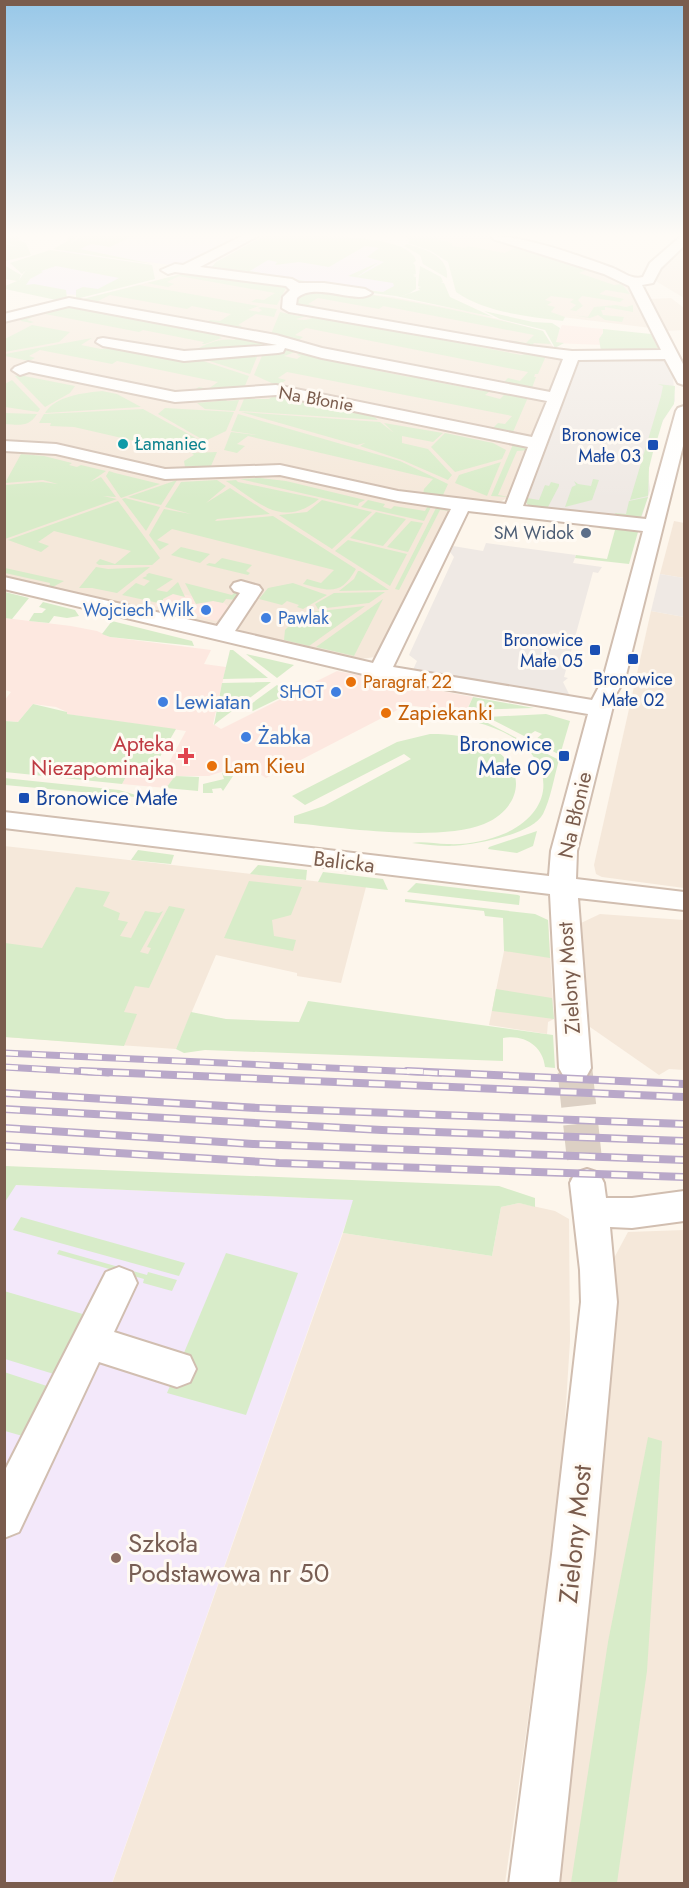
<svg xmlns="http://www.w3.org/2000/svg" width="689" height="1888" viewBox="0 0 689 1888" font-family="Jost,sans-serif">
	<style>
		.residential { fill: #f5e8da }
		.commercial { fill: #fde8e0 }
		.industrial { fill: #efe9e4 }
		.education { fill: #f3e8fa }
		.green { fill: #d8ecc9 }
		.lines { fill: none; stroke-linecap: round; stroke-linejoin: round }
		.minor-tunnel-far1 { stroke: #dcd0c4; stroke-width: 28; stroke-dasharray: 28 14; stroke-linecap: butt }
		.minor-tunnel { stroke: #dcd0c4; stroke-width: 35; stroke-dasharray: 35 18; stroke-linecap: butt }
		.minor-casing { stroke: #d1beb0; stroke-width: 4 }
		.minor { fill: #fff; fill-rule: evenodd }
		.rail-far1-casing { stroke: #b9a8c9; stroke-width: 7 }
		.rail-casing { stroke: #b9a8c9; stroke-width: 8 }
		.rail-far1 { stroke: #fffaf3; stroke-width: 4.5; stroke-dasharray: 14; stroke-linecap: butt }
		.rail { stroke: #fffaf3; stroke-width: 5; stroke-dasharray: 16; stroke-linecap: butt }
		.culture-dot { fill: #0f9aa8; stroke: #fffaf3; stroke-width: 2 }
		.transit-dot { fill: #1a4fb4; stroke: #fffaf3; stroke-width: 2 }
		.service-dot { fill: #5c6f8a; stroke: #fffaf3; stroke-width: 2 }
		.shop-dot { fill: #3f7fe0; stroke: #fffaf3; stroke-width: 2 }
		.food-dot { fill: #e8710a; stroke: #fffaf3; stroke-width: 2 }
		.health-dot { fill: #e0444e; stroke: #fffaf3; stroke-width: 2 }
		.education-dot { fill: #8d6e63; stroke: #fffaf3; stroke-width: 2 }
		.labels { text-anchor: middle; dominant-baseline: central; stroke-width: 6; stroke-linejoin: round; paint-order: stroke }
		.far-street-label { font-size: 18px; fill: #7a5c4d; stroke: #fffaf3 }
		.far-transit-label { font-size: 18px; fill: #164399; stroke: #fffaf3; text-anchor: end }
		.far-culture-label { font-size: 18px; fill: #0d838f; stroke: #fffaf3; text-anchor: start }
		.far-service-label { font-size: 18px; fill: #4e5e75; stroke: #fffaf3; text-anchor: end }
		.far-shop-label { font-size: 18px; fill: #366cbe; stroke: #fffaf3; text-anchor: end }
		.far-food-label { font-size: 18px; fill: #c56008; stroke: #fffaf3; text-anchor: start }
		.shop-label { font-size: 21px; fill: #366cbe; stroke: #fffaf3; text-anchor: start }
		.food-label { font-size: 21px; fill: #c56008; stroke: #fffaf3; text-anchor: start }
		.health-label { font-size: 21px; fill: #be3a42; stroke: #fffaf3; text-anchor: end }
		.transit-label { font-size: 21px; fill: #164399; stroke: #fffaf3; text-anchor: end }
		.street-label { font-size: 21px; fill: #7a5c4d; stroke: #fffaf3 }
		.near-street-label { font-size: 26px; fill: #7a5c4d; stroke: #fffaf3 }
		.near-education-label { font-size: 26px; fill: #785e54; stroke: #fffaf3; text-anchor: start }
	</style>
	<rect width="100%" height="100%" fill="#fdf6ec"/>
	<g class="residential">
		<polygon points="420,236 490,236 527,247 513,255 450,246"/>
		<polygon points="684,243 684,298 654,280 658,269"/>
		<polygon points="593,268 627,286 651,328 513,311 577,273"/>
		<polygon points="189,272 392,297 471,312 543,331 563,362 509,497 498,503 457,501 379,654 375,657 354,660 5,578 5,315 79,300"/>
		<polygon points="671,298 684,308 684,330 664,331 650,299"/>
		<polygon points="674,521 684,523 684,578 660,574"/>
		<polygon points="651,611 684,617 684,888 602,877 596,874 594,865"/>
		<polygon points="4,846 85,855 366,887 341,983 297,976 297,973 216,955 176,1049 5,1037"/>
		<polygon points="504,913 548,920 554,1019 548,1022 547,1034 489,1025 504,951"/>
		<polygon points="600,914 684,920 684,1070 669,1069 659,1075 590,1027 581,923"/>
		<polygon points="519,1203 555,1211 569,1219 570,1341 561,1483 505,1883 112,1884 343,1233 492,1256 501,1207"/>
		<polygon points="684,1230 684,1883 555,1884 613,1260 628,1232"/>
	</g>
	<g class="commercial">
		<polygon points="562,325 603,329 602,345 554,343"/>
		<polygon points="175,593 222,601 230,608 227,613 216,621 154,606 165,594"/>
		<polygon points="5,618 71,626 97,631 110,637 211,650 204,664 226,667 213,724 221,729 337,671 473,697 465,713 407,705 266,778 245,764 209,776 175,776 166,788 122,784 133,764 165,770 186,731 66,714 67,712 56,707 33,704 18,722 5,721 4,701 11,692 5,690"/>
	</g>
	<g class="industrial">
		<polygon points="580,359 660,360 664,361 673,377 675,401 652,439 648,473 650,490 642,516 639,518 534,508 526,503"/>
		<polygon points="486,543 576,555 573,563 602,567 598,573 593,572 564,677 568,678 563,682 571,698 412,672 417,661 409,655 454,557 450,552 453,546 483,551"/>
		<polygon points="660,574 684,578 684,617 651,611"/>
	</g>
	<g class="education">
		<polygon points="82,236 261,236 201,269 64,251"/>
		<polygon points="264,236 309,236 388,249 402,294 205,270"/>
		<polygon points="63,251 152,265 154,276 76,295 18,290"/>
		<polygon points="15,1185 354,1200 112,1883 5,1883 4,1199"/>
	</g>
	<g class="green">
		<polygon points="5,236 21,237 17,240 26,243 31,255 5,261 5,244 21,247 5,243"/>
		<polygon points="70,236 79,236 66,247 81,236 133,236 110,247 91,244 80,249 153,264 53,249 66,242"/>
		<path d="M264 236C296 236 410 231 416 261L413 263 415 265 416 274 413 275 416 276 413 277H416V289L410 293 399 297 420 290 418 288 421 287 418 286 420 266 441 277 443 282 441 283H444L450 297 493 317 396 296 365 292 366 290 383 292 394 286 393 283 348 276 379 262 358 276H359L384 262 367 257 379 248 365 246 329 267 299 262 275 265 277 262 268 260 250 271 321 284 318 285 203 270 210 269 216 262Z"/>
		<path d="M406 236 439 237 437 239 452 243V246L466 248 468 246 504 253 520 246 591 268 579 273 614 285 622 284 630 294 606 290 599 294 624 299 620 302 582 296 578 300 583 306 576 311 570 310 576 305 570 302 574 299 551 296 545 300 552 302 547 305 555 307 551 312 565 317 563 321C526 316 487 313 456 292L448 262 431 251 408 243 410 241Z"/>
		<path d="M407 244C425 249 449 256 447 278L423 264 420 255 404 246Z"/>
		<polygon points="50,250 152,265 155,279 76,299 76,290 83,287 98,289 119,278 56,266 41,271 43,272 30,279 26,285 34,284 66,290 67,299 56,300 5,289 5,286 17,281 5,279 4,265 21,275 19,280 26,270 22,274 10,263"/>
		<polygon points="189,272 284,285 286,288 277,305 251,302 256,299 264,300 275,293 179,276 167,282 174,284 168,287 147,283"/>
		<polygon points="139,285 259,306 248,310 259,312 262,310 258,308 261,307 277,309 274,317 256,314 238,325 242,326 239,328 206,322 210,320 220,321 231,314 192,306 187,309 110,295 98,301 105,303 100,305 79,300"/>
		<path d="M329 289C402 298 472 313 543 331L551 344 534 343 531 346 538 347 510 345 515 341 526 343 534 335 383 306 379 309 318 298 308 304 315 306 311 309 294 303 299 297Z"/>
		<path d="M66 305 87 307 81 309 166 326 174 324 171 327C188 330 205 331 223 335L219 337 222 338 205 344H202L204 342 143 330 139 332 40 313 27 320 34 322 31 323 21 321 18 316Z"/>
		<polygon points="616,305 626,307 633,305 633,312 605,307 605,310 601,310 603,315 624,317 622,322 605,320 598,315 590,318 572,315 588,317 594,307"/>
		<polygon points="484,311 533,322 552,323 560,328 556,342 564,343 555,348 545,330 500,319"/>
		<path d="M280 312 298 316 315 314 296 319C306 321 310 320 318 314L319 318 457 341 454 342 521 355 529 353 546 356 538 374H535L534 377H536L532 388 529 389 503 383 508 378 520 381 528 372 306 328 295 335 303 337 299 340 271 334Z"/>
		<polygon points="32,325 70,332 59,342 5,352 5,339"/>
		<polygon points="603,329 651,334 658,348 651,351 601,351 599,339 603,333"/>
		<path d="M238 337 265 338 261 347 193 351C207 344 218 338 234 340Z"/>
		<polygon points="92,338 81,345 101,349 124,346 194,358 249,376 244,388 189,393 199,387 208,389 218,382 117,361 112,364 40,350 29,356 35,358 29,361 5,356 5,354"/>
		<polygon points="288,350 298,351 284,356 297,359 301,356 297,355 301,352 320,355 316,358 409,377 414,373 426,376 422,379 483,391 487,387 499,390 495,393 489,392 485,395 500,399 504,395 499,394 503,390 529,395 513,432 492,429 498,423 505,424 512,416 287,372 278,378 286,380 278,386 254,375 264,351"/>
		<polygon points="259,352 250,374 197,357"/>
		<polygon points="19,375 75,386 70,393 45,407 15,376"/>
		<polygon points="12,380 40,409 38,412 5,407 5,384"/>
		<polygon points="658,384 675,386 674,404 663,420 657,440 652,440 650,447 654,448 649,468 648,496 630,500 661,396 663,386"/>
		<path d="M102 391 117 394 141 407 45 413C55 396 83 393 102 391Z"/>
		<polygon points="273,396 371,414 378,420 239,411 244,399 269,399"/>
		<polygon points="219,397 223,397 227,401 239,400 235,411 205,409 197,403 218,401"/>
		<polygon points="165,408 234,412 226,431 205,441 158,414"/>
		<polygon points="143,409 203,442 187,453 74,427 50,426 51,423 39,423 44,414"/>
		<polygon points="241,412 380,422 394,433 384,423 443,433 433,442 402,436 402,443 428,449 452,475 448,480 402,460 360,446 365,443 357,445"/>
		<path d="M5 413 37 414C29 427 20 425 5 424Z"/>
		<polygon points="238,414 400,461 448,484 443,495 423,494 424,489 433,479 248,436 237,444 245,446 237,453 224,450 231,432 257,435 231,431"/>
		<polygon points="445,433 493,443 506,450 502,459 455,472 431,447"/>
		<polygon points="514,442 528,446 529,450 517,451 498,495 509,497 491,496"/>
		<polygon points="217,452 211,466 185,467 184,461 194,455 192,453"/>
		<polygon points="21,454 44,456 72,463 69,465 77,467 81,465 106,471 90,482 101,477 116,497 103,496 117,499 5,539 5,485 42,482 58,484 43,480 5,483"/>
		<polygon points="501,462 487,496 455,483 459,475"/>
		<polygon points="109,471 115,473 160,484 121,498 106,476"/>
		<polygon points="260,478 286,481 365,500 359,503 358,506 240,479"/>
		<polygon points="593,479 599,480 592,500 565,507 572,487 576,485 574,481 578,484 591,486"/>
		<polygon points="177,480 161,505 128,497"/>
		<path d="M217 480 226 486 206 503 230 488 270 514 217 519 215 521 273 516 356 569C341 596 329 591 303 584L307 579 321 583 334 570 172 529 157 540 169 544 160 550 149 535 164 509 191 514 165 507 181 482Z"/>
		<path d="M236 480 238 482 319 499C282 529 260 503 226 481Z"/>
		<polygon points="551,482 559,484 559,486 548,507 530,506 526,503 527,498 539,500 545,485 549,486"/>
		<polygon points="648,497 641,517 616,516 615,513 626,514 629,501"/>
		<polygon points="125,498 160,507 146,531 122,499"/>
		<polygon points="322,500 372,512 332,549 279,515 307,512"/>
		<polygon points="368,500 385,504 383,507 391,509 394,506 425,511 429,504 432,505 424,521 361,507"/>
		<polygon points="118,501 160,558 152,565 99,565 96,563 100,559 115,564 131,551 54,531 38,542 49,546 41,552 8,540"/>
		<polygon points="436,508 451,511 440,510 399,590 395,589"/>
		<polygon points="376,512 406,519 383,546 350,538"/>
		<polygon points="411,521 423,523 408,552 387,547"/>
		<polygon points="600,525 638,532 629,564 575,558 576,555 607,559 615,530 599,528"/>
		<polygon points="348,540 407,554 390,586 335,551"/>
		<polygon points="181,547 210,554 200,563 171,555"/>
		<polygon points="222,558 252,565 246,571 250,573 248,575 206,565 209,563 215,564"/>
		<polygon points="96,567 108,569 150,567 117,593 92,588 79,588"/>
		<polygon points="5,568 64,581 49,589 50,583 5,573"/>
		<polygon points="358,571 360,571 389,590 339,591 354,579"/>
		<polygon points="149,573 173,579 156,590 167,592 178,582 185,597 173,594 163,599 163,604 122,595 136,583 144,586 150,581 142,578 147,576 146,575"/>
		<polygon points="185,583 232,595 237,590 242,597 236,600 226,599 223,603 213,601 196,604"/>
		<polygon points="293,583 327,595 303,609 297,607 299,605 287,601 282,605 259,599 268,588"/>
		<polygon points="5,592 29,598 12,619 5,618"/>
		<polygon points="385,592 369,603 318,609 315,604 334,593"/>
		<polygon points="383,599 354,656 316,647"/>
		<polygon points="43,602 75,610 79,616 67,618 54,616 49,623 29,621 34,613 42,613 46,609 39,607"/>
		<polygon points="365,606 309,646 284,640 285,630 302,613"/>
		<polygon points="112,621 192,641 194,646 110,637 102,634"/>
		<polygon points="230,650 233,650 268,678 223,679"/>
		<polygon points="246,654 294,665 277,678"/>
		<polygon points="271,682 220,720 214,725 222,683"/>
		<polygon points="277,685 288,694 253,711 247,707"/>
		<polygon points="473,697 534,708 467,710"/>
		<polygon points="33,704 67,712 67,714 176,729 153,769 133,764 122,784 5,772 5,721 18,722"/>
		<polygon points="546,714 570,721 560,755 534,741 542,734 535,731 526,737 487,717"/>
		<path d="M437 715 484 721 559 760C554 777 551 798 543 814 532 835 471 846 449 846 436 846 424 844 412 843 422 841 436 844 447 844 467 845 487 841 506 833 561 807 552 755 501 731 473 718 441 716 411 719L409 716Z"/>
		<path d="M430 734C452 734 472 736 492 748 528 769 522 808 484 824 439 842 343 828 294 823V816L324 806 411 759 404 754 305 805 292 796 397 742Z"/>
		<polygon points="245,764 251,769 233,776 223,791 221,788 212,789 213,793 203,793 203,784 224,779 222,773"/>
		<polygon points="175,776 199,777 198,791 166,788"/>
		<polygon points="4,778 119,790 146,798 5,785"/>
		<polygon points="537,831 533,846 517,853 488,849 489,847"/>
		<polygon points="138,850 174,855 171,864 131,860"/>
		<polygon points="258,865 307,870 306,880 250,874"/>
		<polygon points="323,872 383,879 388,890 318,882"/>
		<polygon points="249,881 302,887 291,915 272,920 274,936 296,940 293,951 224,938"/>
		<polygon points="416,883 518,895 520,896 519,905 407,892"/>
		<polygon points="76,887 110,892 103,906 120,913 118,920 128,922 120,936 131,938 145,911 159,913 163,911 140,952 148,954 151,948 147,947 169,906 185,909 149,988 135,986 124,1012 137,1014 124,1046 5,1037 5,943 42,948"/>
		<polygon points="405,899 535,914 548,920 550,958 504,951 503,918 485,916 484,911 405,902"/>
		<polygon points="496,989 552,998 554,1019 492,1011"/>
		<path d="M308 1001 553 1035 555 1068 545 1067C543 1046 524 1034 503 1038V1061L205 1050 184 1053 176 1049 191 1012 226 1019 299 1022Z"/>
		<polygon points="5,1166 499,1186 535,1198 535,1207 519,1203 501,1207 492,1256 343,1233 353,1200 16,1185 5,1202"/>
		<polygon points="21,1217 185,1263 179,1276 13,1230"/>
		<polygon points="59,1250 147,1275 148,1272 177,1280 172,1291 143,1283 144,1279 57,1254"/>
		<polygon points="226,1253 298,1273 246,1415 167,1393"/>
		<polygon points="4,1291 86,1315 57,1375 5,1359"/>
		<polygon points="4,1372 50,1387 26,1437 5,1431"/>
		<polygon points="648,1437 662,1441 647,1671 617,1883 571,1883 608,1642"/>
	</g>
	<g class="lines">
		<polyline class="minor-tunnel-far1" points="575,1068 576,1073"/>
		<polyline class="minor-tunnel" points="575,1071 587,1183"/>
		<defs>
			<g id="minor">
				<path d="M242 236H258L200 267 292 279 299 283H324L365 289 372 293C358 306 316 281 297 298L296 305 530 346 572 351 661 350 629 286 604 274 493 239 491 236C524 236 580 256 613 268 623 272 631 280 643 277L650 263 680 237 684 236V246L661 268 653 283 642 285 684 366V385L678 383 665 359 578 360 523 506 646 519 676 411 678 408 684 406V442L625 679 616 694 577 851 576 879 684 892V910L578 898 591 1068 586 1077 575 1080 564 1077 559 1068 550 894 4 828V812L549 876 551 851 588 714 380 678 4 589V577L217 626 240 593 234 591 231 587 234 583 241 581 259 586 262 590 235 631 373 663 451 509 398 501 280 475 165 479 56 454 4 451V441L56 444 165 469 280 465 398 491 506 504 528 447 276 395 175 402 29 372 20 375 12 370 15 367 28 362 175 392 276 385 532 437 547 401 322 358 285 348 283 352 278 353 184 361 103 346 96 342 98 339 103 338 184 351 277 345 69 306 4 322V314L69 298 276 335 322 348 550 392 563 359 289 312 282 308 283 297 290 290 286 286 175 272 168 274 161 270 175 264 183 265ZM468 511 643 531 603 679 592 700 393 667Z"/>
				<polygon points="587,1169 599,1173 604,1183 606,1198 632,1198 684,1191 684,1221 632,1228 610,1227 617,1302 594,1554 559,1884 509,1884 552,1554 581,1302 580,1270 570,1183 575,1173"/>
				<polygon points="119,1267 132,1272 137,1283 114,1332 190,1356 196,1369 190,1382 177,1387 99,1362 19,1532 4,1538 4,1472 106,1272"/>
			</g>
		</defs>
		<use href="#minor" class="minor-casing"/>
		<use href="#minor" class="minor"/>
		<defs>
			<g id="rail-far1">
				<polyline points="4,1053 440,1073"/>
				<polyline points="4,1067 108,1073"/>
			</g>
			<g id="rail">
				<polyline points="81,1071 684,1097"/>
				<polyline points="407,1071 684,1084"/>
				<polyline points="4,1093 258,1108 684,1124"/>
				<polyline points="4,1109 382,1130 684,1141"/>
				<polyline points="4,1128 253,1144 684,1160"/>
				<polyline points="4,1146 279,1163 684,1177"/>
			</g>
		</defs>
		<use href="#rail-far1" class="rail-far1-casing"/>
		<use href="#rail" class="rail-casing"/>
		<use href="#rail-far1" class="rail-far1"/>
		<use href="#rail" class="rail"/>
	</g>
	<linearGradient id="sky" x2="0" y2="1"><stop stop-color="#97c7e8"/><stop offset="0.47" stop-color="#fefbf6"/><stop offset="1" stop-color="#fefbf6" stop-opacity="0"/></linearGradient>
	<rect width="689" height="500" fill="url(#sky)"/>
	<circle class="culture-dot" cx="123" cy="444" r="6"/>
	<g class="transit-dot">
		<rect x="647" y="439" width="12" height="12" rx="3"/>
		<rect x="589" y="644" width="12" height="12" rx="3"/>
		<rect x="627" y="653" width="12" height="12" rx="3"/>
		<rect x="558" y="750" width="12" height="12" rx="3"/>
		<rect x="18" y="792" width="12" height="12" rx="3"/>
	</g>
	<circle class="service-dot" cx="586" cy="533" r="6"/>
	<g class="shop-dot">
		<circle cx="206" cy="610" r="6"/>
		<circle cx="266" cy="618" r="6"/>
		<circle cx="336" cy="692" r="6"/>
		<circle cx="163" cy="702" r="6"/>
		<circle cx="246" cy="737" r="6"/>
	</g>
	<g class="food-dot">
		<circle cx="351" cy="682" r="6"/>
		<circle cx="386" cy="713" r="6"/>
		<circle cx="212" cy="766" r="6"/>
	</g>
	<path class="health-dot" d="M183 747h6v6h6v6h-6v6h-6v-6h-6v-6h6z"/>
	<circle class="education-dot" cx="116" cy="1558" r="6"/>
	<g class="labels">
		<g class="far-street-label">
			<text transform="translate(316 399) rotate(10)">Na Błonie</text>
		</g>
		<g class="far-transit-label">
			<text x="641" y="435">Bronowice<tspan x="641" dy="21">Małe 03</tspan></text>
			<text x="583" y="640">Bronowice<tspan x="583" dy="21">Małe 05</tspan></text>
			<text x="633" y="679" text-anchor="middle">Bronowice<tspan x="633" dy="21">Małe 02</tspan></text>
		</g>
		<g class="far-culture-label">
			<text x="135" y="444">Łamaniec</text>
		</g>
		<g class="far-service-label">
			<text x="574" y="533">SM Widok</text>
		</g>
		<g class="far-shop-label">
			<text x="194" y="610">Wojciech Wilk</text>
			<text x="278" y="618" text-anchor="start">Pawlak</text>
			<text x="324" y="692">SHOT</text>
		</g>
		<g class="far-food-label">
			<text x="363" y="682">Paragraf 22</text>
		</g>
		<g class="shop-label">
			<text x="175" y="702">Lewiatan</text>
			<text x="258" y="737">Żabka</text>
		</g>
		<g class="food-label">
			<text x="398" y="713">Zapiekanki</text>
			<text x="224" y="766">Lam Kieu</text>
		</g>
		<g class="health-label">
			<text x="174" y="744">Apteka<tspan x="174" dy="24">Niezapominajka</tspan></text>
		</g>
		<g class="transit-label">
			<text x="552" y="744">Bronowice<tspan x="552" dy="24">Małe 09</tspan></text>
			<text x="36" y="798" text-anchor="start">Bronowice Małe</text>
		</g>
		<g class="street-label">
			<text transform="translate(575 815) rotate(-77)">Na Błonie</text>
			<text transform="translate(344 862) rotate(7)">Balicka</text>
			<text transform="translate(569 978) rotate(-94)">Zielony Most</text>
		</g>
		<g class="near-street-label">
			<text transform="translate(575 1534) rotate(-84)">Zielony Most</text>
		</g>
		<g class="near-education-label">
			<text x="128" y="1543">Szkoła<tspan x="128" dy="30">Podstawowa nr 50</tspan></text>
		</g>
	</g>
	<rect width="689" height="1888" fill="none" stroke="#7a5c4d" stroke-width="12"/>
</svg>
